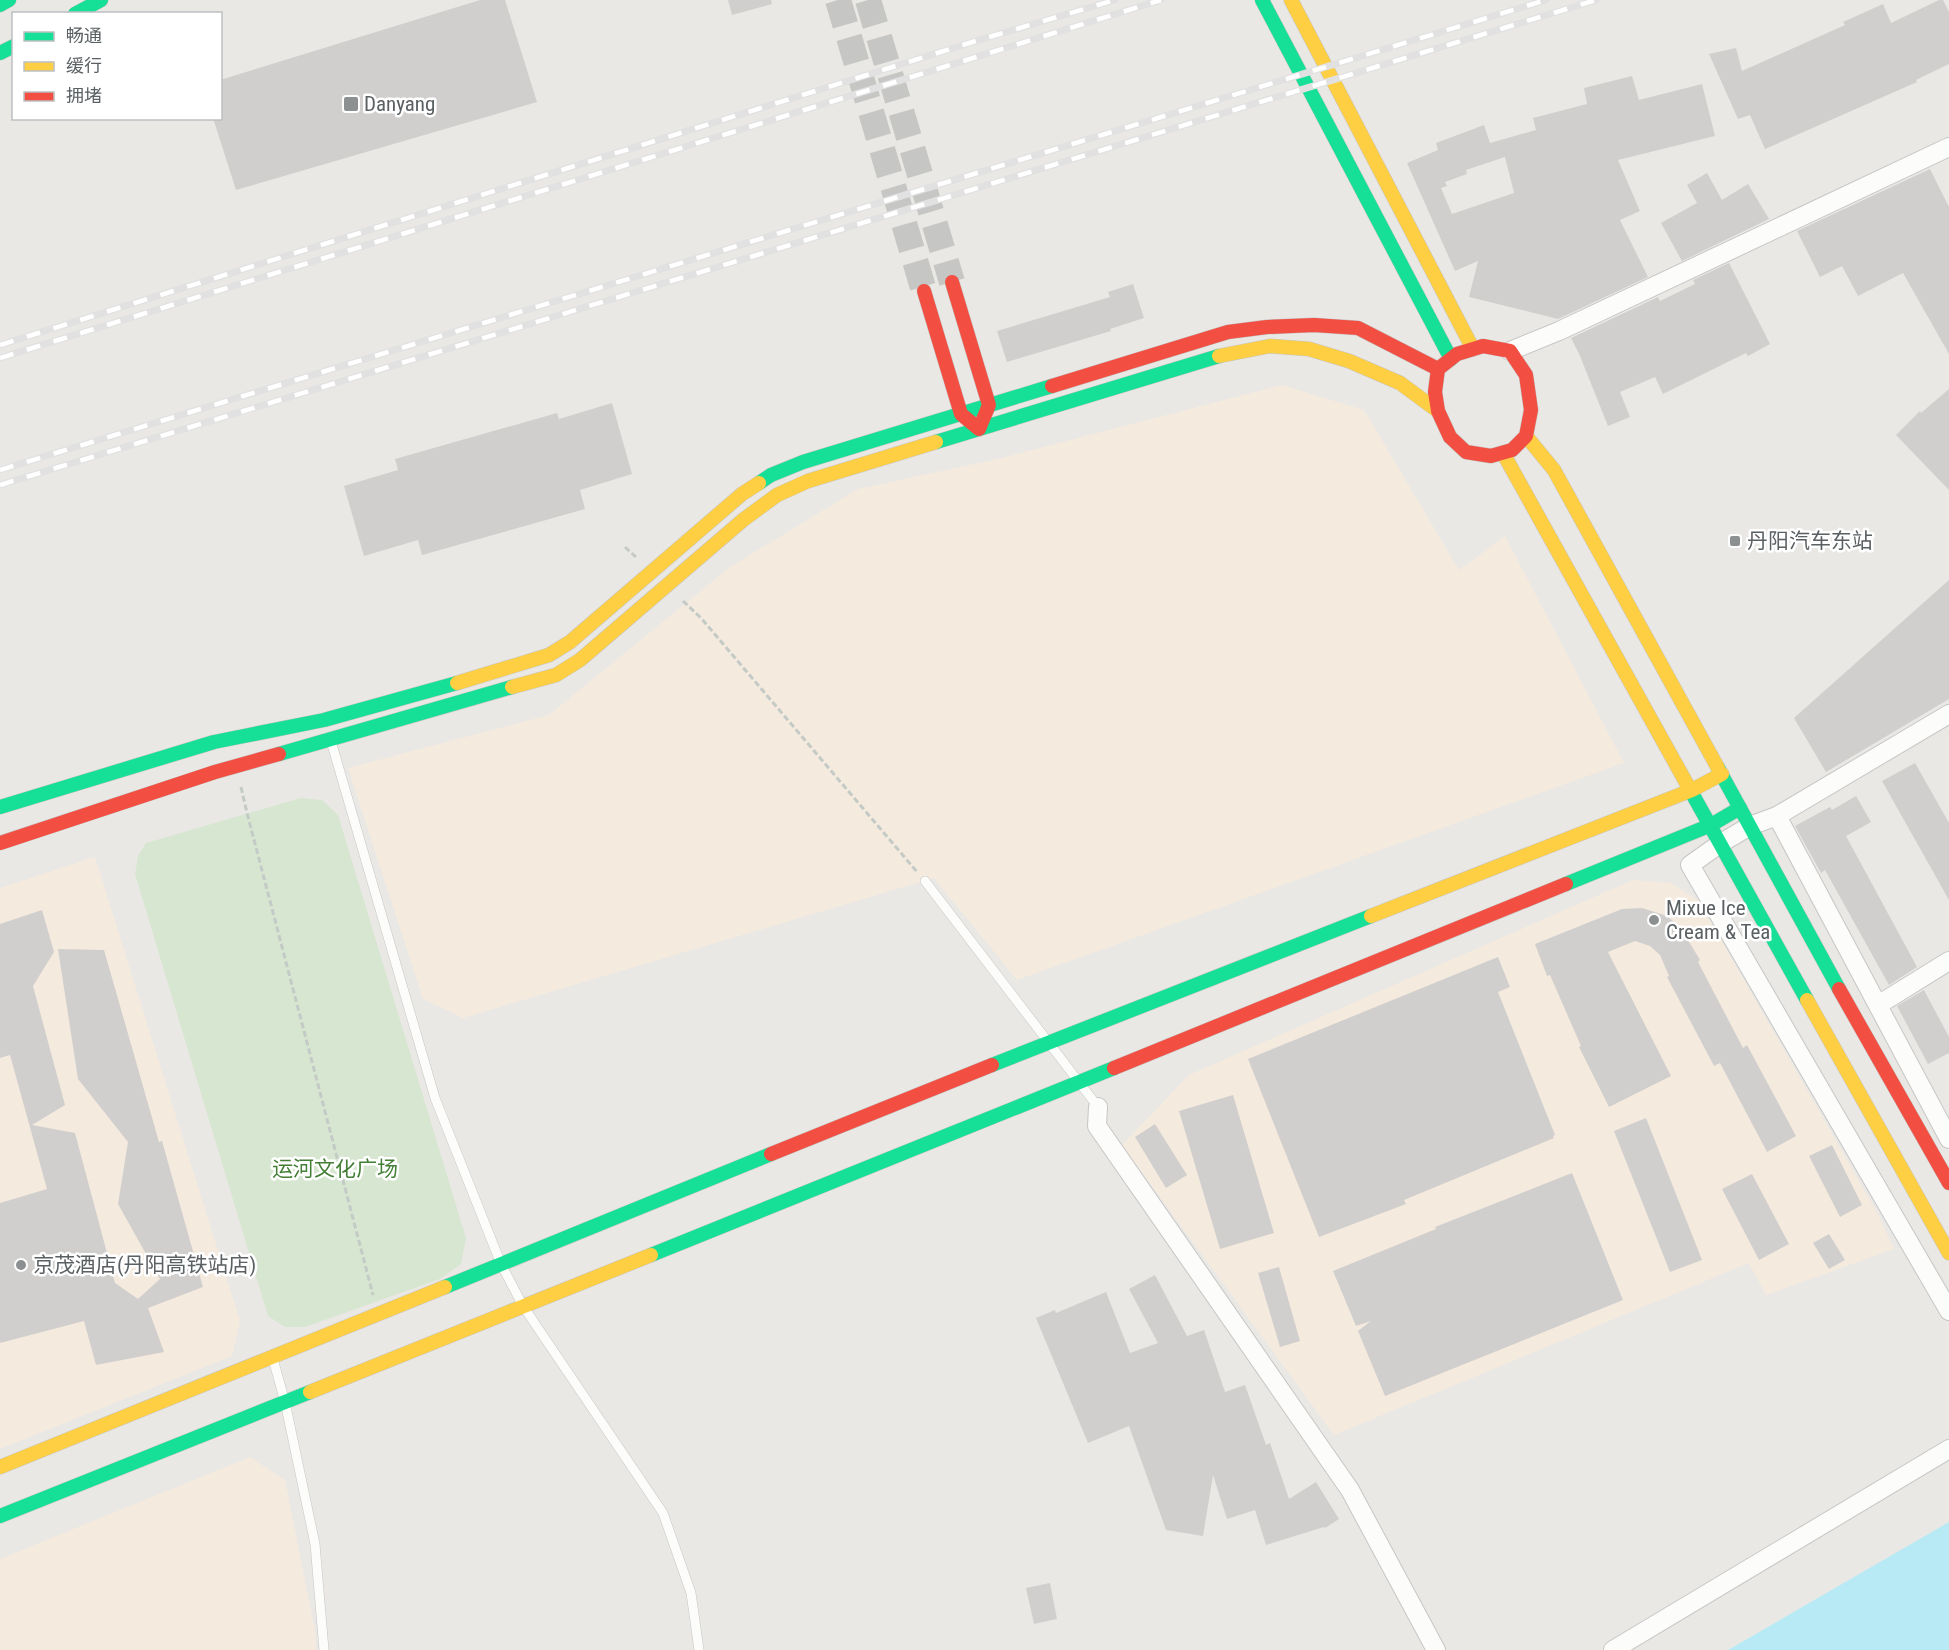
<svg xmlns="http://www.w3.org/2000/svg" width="1949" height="1650" viewBox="0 0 1949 1650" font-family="'Roboto Condensed','Noto Sans SC',sans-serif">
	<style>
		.commercial { fill: #f4eade }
		.green { fill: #d7e6d0 }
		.water { fill: #b8eaf6 }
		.building { fill: #d1cfce; fill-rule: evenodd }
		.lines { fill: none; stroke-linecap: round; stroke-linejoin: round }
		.secondary-tunnel { stroke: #c6c6c4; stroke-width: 26; stroke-dasharray: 26 13; stroke-linecap: butt }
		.lane-casing { stroke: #c6c6c6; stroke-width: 10 }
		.street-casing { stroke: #c6c6c6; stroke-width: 20 }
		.fast-casing { stroke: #c4c5c4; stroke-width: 15 }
		.slow-casing { stroke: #c4c5c4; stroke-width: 15 }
		.jam-casing { stroke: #c4c5c4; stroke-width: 15 }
		.path { stroke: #c4cac6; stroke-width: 3; stroke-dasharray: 6 3; stroke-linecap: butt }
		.lane { stroke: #fcfcfb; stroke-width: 9 }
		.street { stroke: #fcfcfb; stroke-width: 18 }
		.fast { stroke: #16e098; stroke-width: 14 }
		.slow { stroke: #ffcf43; stroke-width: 14 }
		.jam { stroke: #f24e42; stroke-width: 14 }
		.rail-casing { stroke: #e2e1e2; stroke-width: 7 }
		.rail { stroke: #fff; stroke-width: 4.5; stroke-dasharray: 14; stroke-linecap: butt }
		.poi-dot { fill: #8d9090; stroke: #fff; stroke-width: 2 }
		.labels { text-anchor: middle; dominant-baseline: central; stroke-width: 5; stroke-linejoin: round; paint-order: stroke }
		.poi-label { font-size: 21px; fill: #5b6063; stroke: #fff; text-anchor: start }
		.park-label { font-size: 21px; fill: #437f35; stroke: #fff }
	</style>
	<rect width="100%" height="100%" fill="#eae8e5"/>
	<g class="commercial">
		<polygon points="1282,385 1364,410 1459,570 1505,536 1624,763 1017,980 934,878 463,1018 423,999 348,768 549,715 730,567 858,489 1002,458"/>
		<polygon points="95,857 240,1321 232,1356 0,1449 0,888"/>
		<polygon points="1633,880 1671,883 1698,900 1878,1214 1894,1249 1766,1295 1749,1263 1334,1435 1122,1145 1189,1075"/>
		<polygon points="250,1457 285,1480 315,1631 316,1650 0,1650 0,1559"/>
	</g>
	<polygon class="green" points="301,798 322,800 338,815 466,1238 461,1264 440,1279 305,1327 285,1327 268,1316 135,874 138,856 146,843"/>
	<polygon class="water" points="1949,1522 1949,1650 1728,1650"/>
	<g class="building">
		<polygon points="480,0 505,0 537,102 236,190 213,118 220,118 220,80"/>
		<polygon points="728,0 771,0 772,4 732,15"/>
		<polygon points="1939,0 1943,0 1949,12 1949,64 1916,80 1917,82 1765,149 1750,115 1738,119 1709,54 1736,48 1742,71 1845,25 1843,22 1883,4 1891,23"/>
		<path d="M1632 76 1639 100 1702 84 1715 136 1618 160 1640 211 1620 220 1648 277 1558 319 1469 297 1478 261 1455 271 1407 163 1438 150 1436 143 1484 125 1490 143 1536 130 1533 118 1587 104 1584 88ZM1505 157 1514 193 1452 214 1441 188 1447 186 1445 182 1467 174 1466 170Z"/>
		<polygon points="1930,169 1949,207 1949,354 1903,273 1858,296 1842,266 1820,277 1797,231"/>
		<polygon points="1707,173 1722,200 1748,184 1769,219 1682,261 1661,223 1697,203 1687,185"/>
		<polygon points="1729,263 1770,344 1748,356 1746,353 1663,394 1655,377 1620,392 1630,417 1608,426 1580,356 1571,338 1658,297 1660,301 1695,284 1693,280"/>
		<polygon points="1133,284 1144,318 1110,329 1111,331 1007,362 997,331 1110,297 1108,292"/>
		<polygon points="1949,389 1949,490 1896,435 1920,411 1921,413"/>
		<polygon points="612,403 632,474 580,490 585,509 422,555 418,540 364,556 344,486 398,470 395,459 557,413 559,419"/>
		<polygon points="1949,580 1949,699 1826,772 1794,718"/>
		<polygon points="1915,763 1949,823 1949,900 1882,781"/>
		<polygon points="1856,796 1871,822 1846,836 1917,967 1889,985 1825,870 1821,873 1795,826 1830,807 1832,810"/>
		<polygon points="1642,908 1667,916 1680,927 1700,960 1698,962 1743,1048 1747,1045 1796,1136 1767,1152 1720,1063 1714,1066 1667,977 1669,976 1660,955 1650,946 1635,941 1608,952 1671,1076 1609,1107 1579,1047 1581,1046 1550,975 1547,976 1535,944 1622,909"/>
		<polygon points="42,910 54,952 33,986 65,1105 32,1125 75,1133 115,1283 138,1299 160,1279 118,1204 128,1142 78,1079 58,949 104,950 159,1142 162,1141 203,1287 148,1308 164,1352 96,1365 84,1321 0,1343 0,1203 47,1189 10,1055 0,1058 0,924"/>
		<polygon points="1498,957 1510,987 1498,992 1555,1135 1553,1136 1554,1138 1404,1200 1406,1204 1319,1237 1248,1059"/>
		<polygon points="1924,990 1949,1037 1949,1053 1928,1064 1897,1006"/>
		<polygon points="1233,1095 1274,1233 1220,1249 1179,1111"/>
		<polygon points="1646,1118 1702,1260 1670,1272 1614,1131"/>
		<polygon points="1155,1124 1187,1175 1166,1188 1135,1137"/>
		<polygon points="1832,1145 1862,1205 1840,1217 1809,1156"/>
		<polygon points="1572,1173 1623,1300 1385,1396 1358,1331 1371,1321 1356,1326 1333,1271 1436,1229 1435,1227"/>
		<polygon points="1752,1174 1789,1244 1759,1260 1722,1189"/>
		<polygon points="1829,1234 1845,1260 1829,1269 1813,1243"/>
		<polygon points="1279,1267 1300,1341 1280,1347 1258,1273"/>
		<polygon points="1155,1275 1187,1336 1204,1330 1225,1392 1245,1385 1266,1445 1270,1443 1289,1499 1316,1482 1339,1519 1325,1528 1324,1527 1266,1545 1255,1510 1227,1519 1213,1475 1203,1536 1166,1530 1129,1426 1088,1443 1036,1318 1055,1310 1056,1313 1106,1292 1130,1353 1158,1343 1129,1289"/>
		<polygon points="1050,1583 1057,1619 1034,1624 1026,1588"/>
	</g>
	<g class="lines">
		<g class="secondary-tunnel">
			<polyline points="838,0 924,291"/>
			<polyline points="868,0 952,282"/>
		</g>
		<defs>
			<g id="lane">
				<polyline points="331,741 435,1098 501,1264 523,1306 663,1513 691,1593 699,1650"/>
				<polyline points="925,881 1098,1107"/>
				<polyline points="273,1359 285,1402 315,1544 324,1650"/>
			</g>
			<g id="street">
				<polyline points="1510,351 1559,331 1949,147"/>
				<polyline points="1777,816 1949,714"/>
				<polyline points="1878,1005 1949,961"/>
				<polyline points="1098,1107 1097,1126 1350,1490 1436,1650"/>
				<polyline points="1949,1139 1777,816 1750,826 1721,843 1690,865 1949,1311"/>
				<polyline points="1613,1650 1949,1449"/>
			</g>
			<g id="fast">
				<polyline points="1262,0 1451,359"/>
				<polyline points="0,5 9,0"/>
				<polyline points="75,14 101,0"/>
				<polyline points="0,53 14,46"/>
				<polyline points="936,442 1219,356"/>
				<polyline points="759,483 771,475 803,462 1052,386"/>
				<polyline points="279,754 512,687"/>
				<polyline points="1718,768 1839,989"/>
				<polyline points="1688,786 1807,1000"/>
				<polyline points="0,807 214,742 324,720 457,683"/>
				<polyline points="1566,884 1711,825 1740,808"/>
				<polyline points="992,1065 1371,916"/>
				<polyline points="651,1255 1114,1068"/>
				<polyline points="445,1287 771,1154"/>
				<polyline points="0,1516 310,1392"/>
			</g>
			<g id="slow">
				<polyline points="1291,0 1473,349"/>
				<polyline points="1219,356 1270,346 1309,349 1349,361 1400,383 1438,411"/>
				<polyline points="1526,436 1554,470 1718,768"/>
				<polyline points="1503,453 1688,786"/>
				<polyline points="457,683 549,655 570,642 742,494 759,483"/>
				<polyline points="512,687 556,675 580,660 743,520 777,495 808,481 936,442"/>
				<polyline points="1371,916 1692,790 1722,774"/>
				<polyline points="1807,1000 1949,1253"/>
				<polyline points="310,1392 651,1255"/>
				<polyline points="0,1467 445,1287"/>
			</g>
			<g id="jam">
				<polyline points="924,291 961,414 979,429 989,405 952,282"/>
				<polygon points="1483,346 1510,351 1526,375 1531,410 1526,436 1512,450 1491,456 1466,452 1450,437 1438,411 1435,392 1438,369 1457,354"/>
				<polyline points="1052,386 1228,332 1267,327 1314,325 1358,328 1438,369"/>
				<polyline points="0,843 215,772 279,754"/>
				<polyline points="1839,989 1949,1183"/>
				<polyline points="1114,1068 1566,884"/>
				<polyline points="771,1154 992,1065"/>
			</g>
		</defs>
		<use href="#lane" class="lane-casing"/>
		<use href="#street" class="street-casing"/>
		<use href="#fast" class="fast-casing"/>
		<use href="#slow" class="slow-casing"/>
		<use href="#jam" class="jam-casing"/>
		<g class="path">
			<polyline points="625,547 636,557"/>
			<polyline points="683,601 701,618 918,873"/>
			<polyline points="241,787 247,813 373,1295"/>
		</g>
		<use href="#lane" class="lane"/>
		<use href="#street" class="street"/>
		<use href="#fast" class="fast"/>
		<use href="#slow" class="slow"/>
		<use href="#jam" class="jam"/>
		<defs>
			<g id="rail">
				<polyline points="0,345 979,40 1115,0"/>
				<polyline points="0,358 1161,0"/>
				<polyline points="0,470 1546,0"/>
				<polyline points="0,485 1596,0"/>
			</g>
		</defs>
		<use href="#rail" class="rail-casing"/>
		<use href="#rail" class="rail"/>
	</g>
	<g class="poi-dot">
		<rect x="343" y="96" width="16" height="16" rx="3"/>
		<rect x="1729" y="535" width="12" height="12" rx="3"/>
		<circle cx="1654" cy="920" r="6"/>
		<circle cx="21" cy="1265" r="6"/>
	</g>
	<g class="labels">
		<g class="poi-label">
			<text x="364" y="104">Danyang</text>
			<text x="1747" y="541">丹阳汽车东站</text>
			<text x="1666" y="908">Mixue Ice<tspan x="1666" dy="24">Cream &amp; Tea</tspan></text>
			<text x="33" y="1265">京茂酒店(丹阳高铁站店)</text>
		</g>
		<g class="park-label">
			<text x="335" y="1169">运河文化广场</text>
		</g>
	</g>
	<rect x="12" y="12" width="210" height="108" fill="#ffffff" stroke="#bdbfc1" stroke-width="1.5"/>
	<rect x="24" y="32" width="30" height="9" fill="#16e098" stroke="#bdbfc1" stroke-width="1.5"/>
	<text x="66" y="42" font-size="18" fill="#5b6063">畅通</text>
	<rect x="24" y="62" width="30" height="9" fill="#ffcf43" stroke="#bdbfc1" stroke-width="1.5"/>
	<text x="66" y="72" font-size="18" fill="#5b6063">缓行</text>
	<rect x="24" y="92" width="30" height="9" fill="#f24e42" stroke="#bdbfc1" stroke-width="1.5"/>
	<text x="66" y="102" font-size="18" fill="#5b6063">拥堵</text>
</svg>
